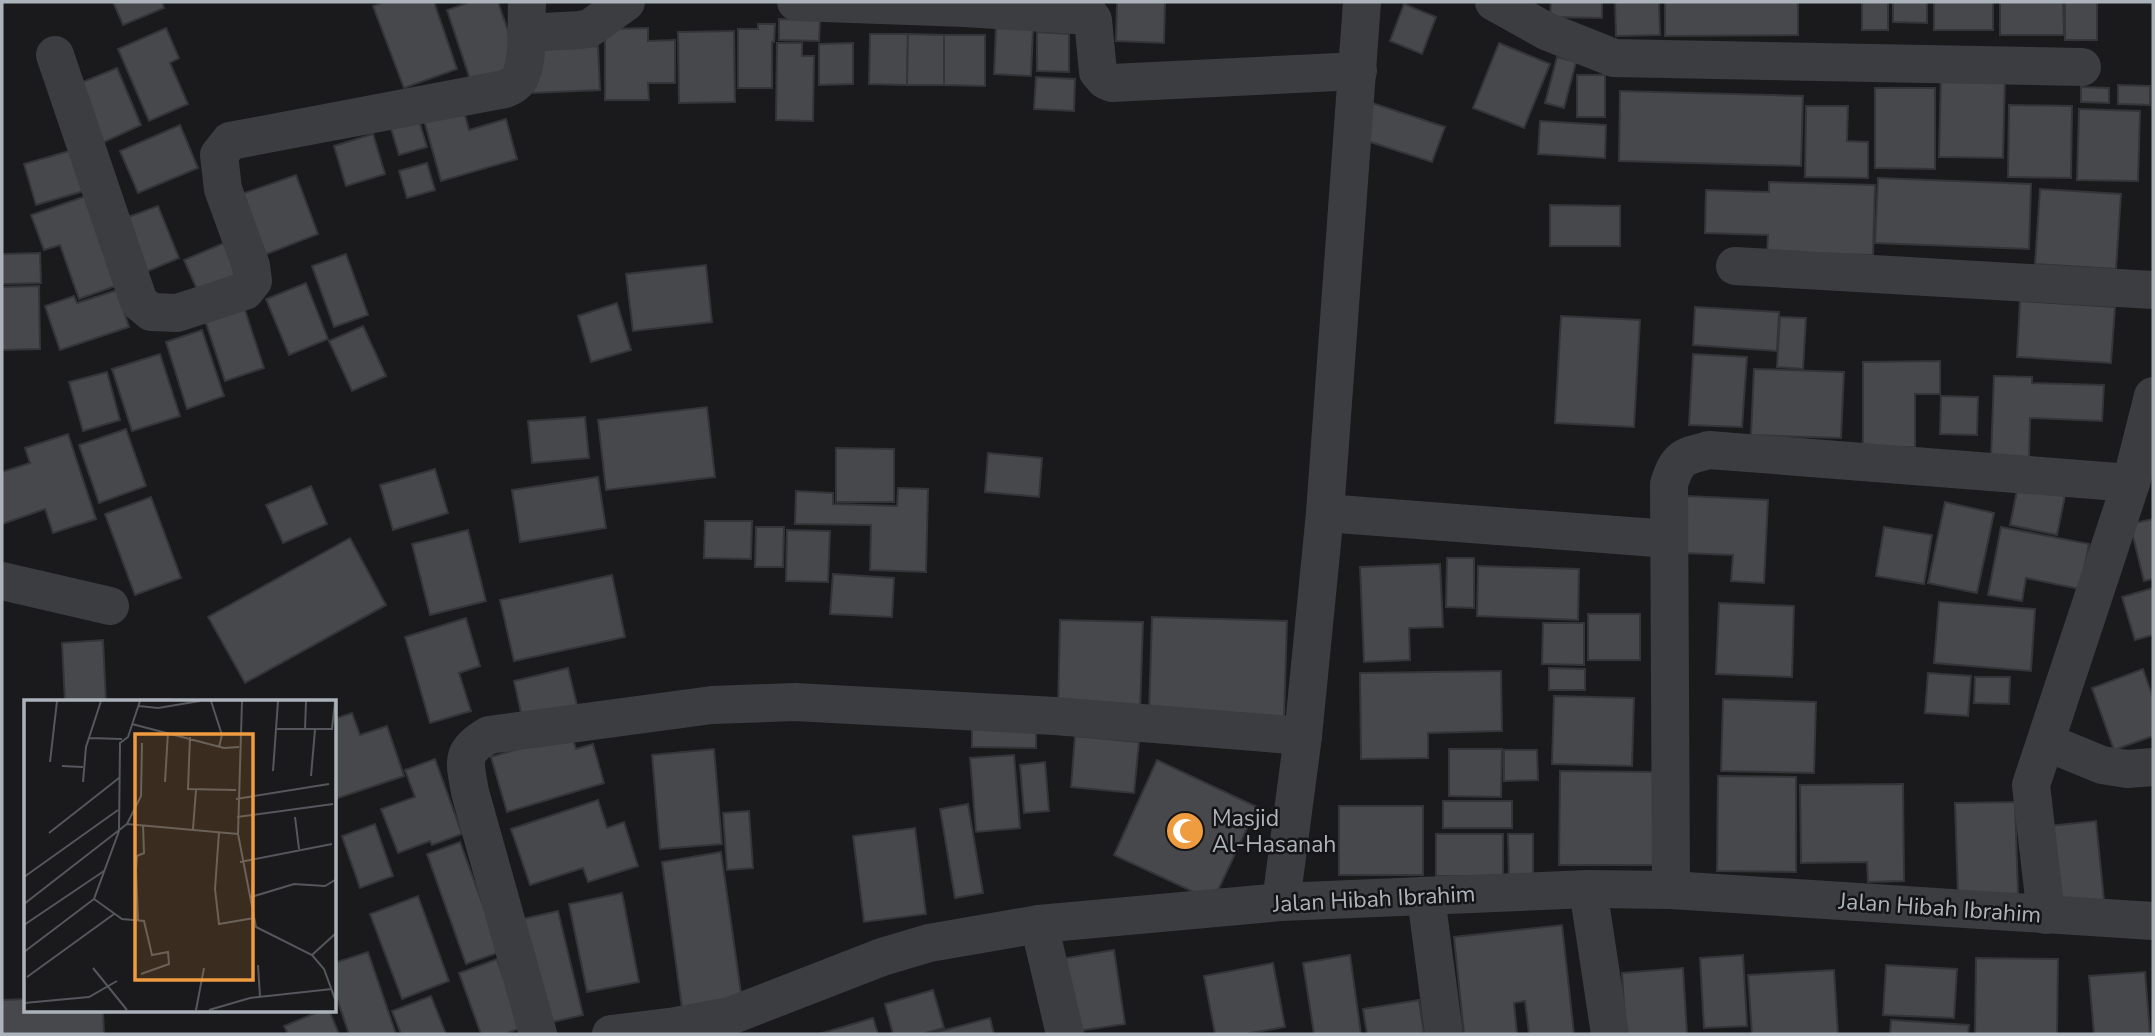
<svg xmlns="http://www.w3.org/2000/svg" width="2155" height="1036" viewBox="0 0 2155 1036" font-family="'Nunito Sans',sans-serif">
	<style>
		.building { fill: #47484c; stroke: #343538; stroke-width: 2 }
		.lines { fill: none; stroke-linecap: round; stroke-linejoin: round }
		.minor { stroke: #3b3d41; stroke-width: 38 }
		.labels { text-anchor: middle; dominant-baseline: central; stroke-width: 5; stroke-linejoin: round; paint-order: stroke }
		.poi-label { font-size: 23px; fill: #adb3bb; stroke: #151517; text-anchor: start }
		.street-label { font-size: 23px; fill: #adb3bb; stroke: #151517 }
		.inset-road { fill: none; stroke: #55575c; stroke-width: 2 }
		.view { fill: #ef9b3f; fill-opacity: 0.15; stroke: #ef9b3f; stroke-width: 3.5 }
		.inset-edge { fill: none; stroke: #adb3bb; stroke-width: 3.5 }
	</style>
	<rect width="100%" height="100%" fill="#1a1a1c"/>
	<g class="building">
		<polygon points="113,2 162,2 164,8 123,25"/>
		<polygon points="384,2 434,2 457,69 404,88 373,6"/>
		<polygon points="470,2 498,2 520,65 471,82 447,10"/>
		<polygon points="1117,2 1165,2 1164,43 1116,41"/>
		<polygon points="1551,2 1602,2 1602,18 1550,17"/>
		<polygon points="1615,2 1659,2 1660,35 1616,36"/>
		<polygon points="1665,2 1798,2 1798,35 1665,36"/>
		<rect x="1862" y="2" width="26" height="28"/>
		<polygon points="1893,2 1927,2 1927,23 1893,22"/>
		<rect x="1934" y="2" width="59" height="28"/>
		<polygon points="2000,2 2063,2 2064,35 2000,35"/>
		<rect x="2065" y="2" width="32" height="38"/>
		<polygon points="1404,4 1436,17 1422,54 1390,41"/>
		<polygon points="779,19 820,20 819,41 779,40"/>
		<polygon points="758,24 775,24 774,42 772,42 772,88 738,88 738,29 758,29"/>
		<polygon points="996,27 1033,29 1031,76 994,74"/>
		<polygon points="166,28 179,58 170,63 188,104 149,121 118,49"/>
		<polygon points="648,28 648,41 675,40 675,83 648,83 649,100 605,100 605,29"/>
		<polygon points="734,31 735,102 679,103 678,32"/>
		<polygon points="1037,32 1069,34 1069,72 1037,71"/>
		<polygon points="870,34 908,34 907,85 869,84"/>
		<polygon points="908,34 944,35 944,85 907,85"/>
		<polygon points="944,35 985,35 985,86 944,85"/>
		<polygon points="777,43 802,43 802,56 814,56 813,121 776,120"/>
		<polygon points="853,43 853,84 819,85 819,44"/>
		<polygon points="1499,43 1550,64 1524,128 1473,108"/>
		<polygon points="598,46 600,90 533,93 532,48"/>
		<polygon points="1557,57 1576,62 1564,108 1545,103"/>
		<polygon points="117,68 141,125 100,144 75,85"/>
		<polygon points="1941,72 2005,74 2003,158 1939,157"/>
		<rect x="1577" y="75" width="28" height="42"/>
		<polygon points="1036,77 1075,79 1074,111 1034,109"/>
		<polygon points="2118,85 2150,86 2150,105 2118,104"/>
		<polygon points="2081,87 2109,88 2109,103 2081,102"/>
		<polygon points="1875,88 1935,88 1935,169 1875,168"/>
		<polygon points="1620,91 1803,96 1801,166 1619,161"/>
		<polygon points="461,101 469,130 506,119 517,159 441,181 422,113"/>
		<polygon points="1372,103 1445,127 1432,162 1361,139"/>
		<polygon points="2009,105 2072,106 2071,178 2008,177"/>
		<polygon points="1806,106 1848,106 1847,141 1868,142 1868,178 1805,177"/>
		<polygon points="2079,109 2140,111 2138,181 2077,180"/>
		<polygon points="417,114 427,147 399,155 389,122"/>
		<polygon points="1540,121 1606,125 1605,158 1538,154"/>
		<polygon points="180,125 198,168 138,193 120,151"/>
		<polygon points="373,134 385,174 346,186 334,146"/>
		<polygon points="76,149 87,190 36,205 24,164"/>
		<polygon points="427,163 435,190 407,198 399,171"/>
		<polygon points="296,175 318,234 259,257 236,196"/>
		<polygon points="1878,178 2031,184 2029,249 1875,243"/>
		<polygon points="1769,182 1875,185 1873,255 1767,253 1768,235 1705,233 1706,190 1769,192"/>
		<polygon points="2040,189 2121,194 2116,269 2035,264"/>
		<polygon points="86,196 116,286 79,299 60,245 44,250 31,215"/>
		<polygon points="1550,205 1620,206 1620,246 1550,246"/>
		<polygon points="158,206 179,258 141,274 120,220"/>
		<polygon points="231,240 245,274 199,294 184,260"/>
		<polygon points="40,253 41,283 2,284 2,254"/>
		<polygon points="346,254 368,315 334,327 312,266"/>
		<polygon points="706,265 712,322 633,331 626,274"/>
		<polygon points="306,283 328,339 289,355 266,299"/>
		<polygon points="39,286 40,349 2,350 2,287"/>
		<polygon points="117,290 129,327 60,350 45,306 74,296 77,303"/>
		<polygon points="2020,301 2115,307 2111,363 2017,357"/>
		<polygon points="617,303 631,350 591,362 578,316"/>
		<polygon points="243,304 264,368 225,381 204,317"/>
		<polygon points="1695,307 1779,312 1777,351 1693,345"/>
		<polygon points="1561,316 1640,320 1634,427 1555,423"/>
		<polygon points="1780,317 1806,318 1803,369 1777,367"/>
		<polygon points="363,326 386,376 352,391 329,341"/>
		<polygon points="202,330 224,396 187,409 166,342"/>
		<polygon points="160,354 180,416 132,431 112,369"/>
		<polygon points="1693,354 1747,357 1742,427 1689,425"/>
		<polygon points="1940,361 1940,394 1915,394 1915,447 1863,447 1863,362"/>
		<polygon points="1754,369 1844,372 1841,438 1751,435"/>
		<polygon points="107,372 120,420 83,431 69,382"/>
		<polygon points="1994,376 2032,377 2032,383 2104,385 2102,421 2030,418 2029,460 1991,458"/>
		<polygon points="1941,396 1978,397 1977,435 1940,434"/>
		<polygon points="707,407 715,477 606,490 598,420"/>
		<polygon points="585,417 589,458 532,463 528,421"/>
		<polygon points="126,429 146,486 99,503 79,445"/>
		<polygon points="68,434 96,519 53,533 45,509 2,524 2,472 30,463 25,448"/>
		<polygon points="836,448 894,449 894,502 836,502"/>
		<polygon points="988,453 1042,458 1039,497 985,492"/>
		<polygon points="435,469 448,513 393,530 380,485"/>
		<polygon points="598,477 606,528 520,542 512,490"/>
		<polygon points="311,486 327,524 283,543 266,505"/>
		<polygon points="2018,486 2065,496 2057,535 2010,525"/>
		<polygon points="898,488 928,489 926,572 870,570 871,525 795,524 796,491 833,493 833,504 897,506"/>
		<polygon points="1687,496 1768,500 1764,583 1731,581 1733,555 1684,553"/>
		<polygon points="151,497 181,578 135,595 105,514"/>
		<polygon points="1945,502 1994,513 1977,593 1928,583"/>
		<polygon points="2153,519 2153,579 2144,581 2130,524"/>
		<polygon points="705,521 752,521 751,559 704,558"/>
		<polygon points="756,527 784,527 783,567 755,567"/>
		<polygon points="1884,527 1932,535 1924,584 1876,576"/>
		<polygon points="2001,527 2089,544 2080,589 2026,578 2022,601 1988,595"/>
		<polygon points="468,530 486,601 430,615 412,544"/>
		<polygon points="787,530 830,531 828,582 786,581"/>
		<polygon points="350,538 386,605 245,683 208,617"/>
		<polygon points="1447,558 1474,558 1474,608 1446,607"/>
		<polygon points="1440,564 1443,627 1409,628 1410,660 1364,662 1360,567"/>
		<polygon points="1478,566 1579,569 1578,620 1477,616"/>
		<polygon points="833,574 894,578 892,617 830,614"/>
		<polygon points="612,575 625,637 514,661 500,600"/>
		<polygon points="2153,588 2153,635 2135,640 2122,597"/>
		<polygon points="1939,602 2035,609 2031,671 1934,663"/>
		<polygon points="1719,603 1794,606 1792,677 1716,674"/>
		<rect x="1588" y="614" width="52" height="46"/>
		<polygon points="1152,617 1287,621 1284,718 1149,714"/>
		<polygon points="466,618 480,666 459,673 471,711 430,723 405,637"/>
		<polygon points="1060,620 1143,622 1140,711 1058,708"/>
		<polygon points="1543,623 1584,623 1584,665 1542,664"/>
		<polygon points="103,640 106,702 65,702 62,643"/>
		<polygon points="568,668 579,713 524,726 514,681"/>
		<polygon points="1549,668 1585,669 1585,690 1549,690"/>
		<polygon points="2143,669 2153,698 2153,736 2114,750 2092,688"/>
		<polygon points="1501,671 1502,731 1428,733 1428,758 1361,759 1360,673"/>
		<polygon points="1928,673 1971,676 1968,716 1925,713"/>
		<polygon points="1975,677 2010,677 2009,704 1974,703"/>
		<polygon points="1554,696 1634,698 1632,766 1552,764"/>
		<rect x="140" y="699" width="31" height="3"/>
		<polygon points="1723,699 1816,702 1814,773 1721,771"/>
		<polygon points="352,713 360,735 387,726 404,776 338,798 334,786 334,719"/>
		<polygon points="972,719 1036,721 1036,748 972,747"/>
		<polygon points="571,733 576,749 593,744 604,783 507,812 491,757"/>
		<polygon points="1075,736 1139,742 1134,793 1071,787"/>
		<polygon points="714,749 722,844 660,849 652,755"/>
		<polygon points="1449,749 1502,749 1501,797 1449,796"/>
		<polygon points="1504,750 1537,750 1538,780 1504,781"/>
		<polygon points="1014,755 1020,828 976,832 970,758"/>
		<polygon points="435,759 462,834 432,845 430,841 398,853 381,809 415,797 405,770"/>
		<polygon points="1157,760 1257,807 1213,901 1114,855"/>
		<polygon points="1045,762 1049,811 1024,813 1020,765"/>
		<polygon points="1560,771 1658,772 1657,865 1559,865"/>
		<polygon points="1718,776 1796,777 1796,872 1717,871"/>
		<polygon points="1903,784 1904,881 1868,882 1867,862 1801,863 1800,785"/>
		<polygon points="598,800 607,828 624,822 638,866 588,882 583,868 530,885 511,829"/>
		<rect x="1443" y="801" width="69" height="27"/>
		<polygon points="2015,802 2018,894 1958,896 1955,803"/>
		<polygon points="968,804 983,893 955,898 940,809"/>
		<rect x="1339" y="806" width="84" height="69"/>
		<polygon points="749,811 753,868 727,870 723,813"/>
		<polygon points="2096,821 2104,900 2056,905 2049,826"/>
		<polygon points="375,824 393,876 360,888 342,836"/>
		<polygon points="915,828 926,914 864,922 853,836"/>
		<rect x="1436" y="834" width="67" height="42"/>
		<polygon points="1508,834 1533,834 1533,876 1509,876"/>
		<polygon points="460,842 500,952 466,964 427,854"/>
		<polygon points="721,852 742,1000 682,1008 662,862"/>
		<polygon points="622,893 639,982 587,992 569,904"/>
		<polygon points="418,896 449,981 402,999 370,914"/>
		<polygon points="558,911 583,1015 539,1025 514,921"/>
		<polygon points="1562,925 1574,1034 1529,1034 1525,1001 1514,1003 1517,1034 1464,1034 1454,937"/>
		<polygon points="1114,950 1125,1024 1077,1031 1066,958"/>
		<polygon points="368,952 396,1034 349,1034 334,990 334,963"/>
		<polygon points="1350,955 1361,1034 1314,1034 1303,963"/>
		<polygon points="1743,955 1747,1026 1704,1028 1700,958"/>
		<polygon points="1976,958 2058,959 2057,1034 1975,1034"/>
		<polygon points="497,959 521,1028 505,1034 481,1034 459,973"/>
		<polygon points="1273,963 1285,1027 1245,1034 1215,1034 1204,976"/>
		<polygon points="1886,965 1957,969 1954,1018 1883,1015"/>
		<polygon points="1683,968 1687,1034 1626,1034 1622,973"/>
		<polygon points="1834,970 1838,1034 1752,1034 1748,975"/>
		<polygon points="2145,972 2150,1034 2094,1034 2089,976"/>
		<polygon points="933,990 944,1028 922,1034 893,1034 885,1004"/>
		<polygon points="431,996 446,1034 401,1034 392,1011"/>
		<polygon points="26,999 26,1010 103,1010 104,1034 2,1034 2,1000"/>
		<polygon points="1419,1000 1424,1034 1367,1034 1363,1009"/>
		<polygon points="323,1010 329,1010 339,1034 288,1034 284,1026"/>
		<polygon points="873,1018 878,1034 819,1034"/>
		<polygon points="990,1018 994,1034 930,1034"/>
		<polygon points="1891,1020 1969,1025 1968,1034 1890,1034"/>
	</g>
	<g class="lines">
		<g class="minor">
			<polyline points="796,2 965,8 1090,16 1093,20 1098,72 1105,80 1112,83 1358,71"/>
			<polyline points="1494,2 1546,31 1614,58 2082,67"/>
			<polyline points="526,33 580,30 590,28 626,2"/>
			<path d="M55 55 139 302 151 312 177 313 245 291 253 281 251 266 223 189 219 155 230 141 505 89C512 86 518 83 521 75 529 57 526 22 527 2"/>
			<polyline points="1735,266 2153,290"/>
			<polyline points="1325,513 1669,539"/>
			<polyline points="2,581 110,606"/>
			<polyline points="2046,742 2102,765 2127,769 2153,767"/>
			<polyline points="1588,889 1610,1034"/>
			<path d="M1671 890 1669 484C1678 457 1682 457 1709 450L2131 483"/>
			<polyline points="1426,897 1444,1034"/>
			<polyline points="1281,902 1303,736 1325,513 1362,2"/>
			<polyline points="2046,915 2031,785 2131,483 2153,396"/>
			<polyline points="1039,924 1065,1034"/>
			<path d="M538 1034 470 792C465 762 459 752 489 735L712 705 795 702 1055 716 1303 736"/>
			<polyline points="611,1034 676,1026 730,1016 882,957 929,943 1039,924 1281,902 1588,889 1671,890 2153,921"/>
		</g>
	</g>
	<defs>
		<symbol id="mosque-disc" viewBox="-11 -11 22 22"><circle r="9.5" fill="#ef9b3f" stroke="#151517"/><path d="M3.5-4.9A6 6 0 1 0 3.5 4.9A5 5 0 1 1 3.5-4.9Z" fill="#fff"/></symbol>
	</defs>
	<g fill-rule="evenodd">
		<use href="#mosque-disc" x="1163" y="809" width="44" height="44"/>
	</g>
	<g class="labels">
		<g class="poi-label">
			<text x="1212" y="818">Masjid<tspan x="1212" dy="26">Al-Hasanah</tspan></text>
		</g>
		<g class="street-label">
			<text transform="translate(1374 899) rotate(-3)">Jalan Hibah Ibrahim</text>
			<text transform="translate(1940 908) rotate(4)">Jalan Hibah Ibrahim</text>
		</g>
	</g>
	<g transform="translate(24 700)">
		<rect width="312" height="312" fill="#1a1a1c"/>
		<path class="inset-road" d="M116 1 104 37 96 43 95 131 70 199 98 219 120 221 128 255 144 252 145 264 117 274M187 1 198 35 195 47M218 1 214 134 232 227 288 255 300 269 311 299M115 6 134 8 176 1M108 24 200 48 215 47M253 29H308L311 1M281 30 282 1M166 37 164 89 212 90M65 38 98 39M26 62 33 1M38 66 59 67M249 71 254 1M287 76 291 30M59 82 62 47 77 1M141 82 144 32M212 99 305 84M213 117 309 104M271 117 275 149M103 124 117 96 118 43M169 129 172 90M195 132 191 189 195 224 230 218M25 133 95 78M216 162 308 144M0 177 94 110M227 197 270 184 301 186 311 180M0 204 103 124 214 134M114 220 112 170 113 156 120 153 119 125M0 225 80 171M0 252 70 199M288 255 311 234M234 265 236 297M69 268 103 310M3 277 90 214M0 303 65 297 93 281M172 310 180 268M185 310 226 298 308 289"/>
		<path class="view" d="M111 34H229V280H111Z"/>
		<rect width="312" height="312" class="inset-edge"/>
	</g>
	<rect width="2155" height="1036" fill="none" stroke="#adb3bb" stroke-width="7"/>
</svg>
